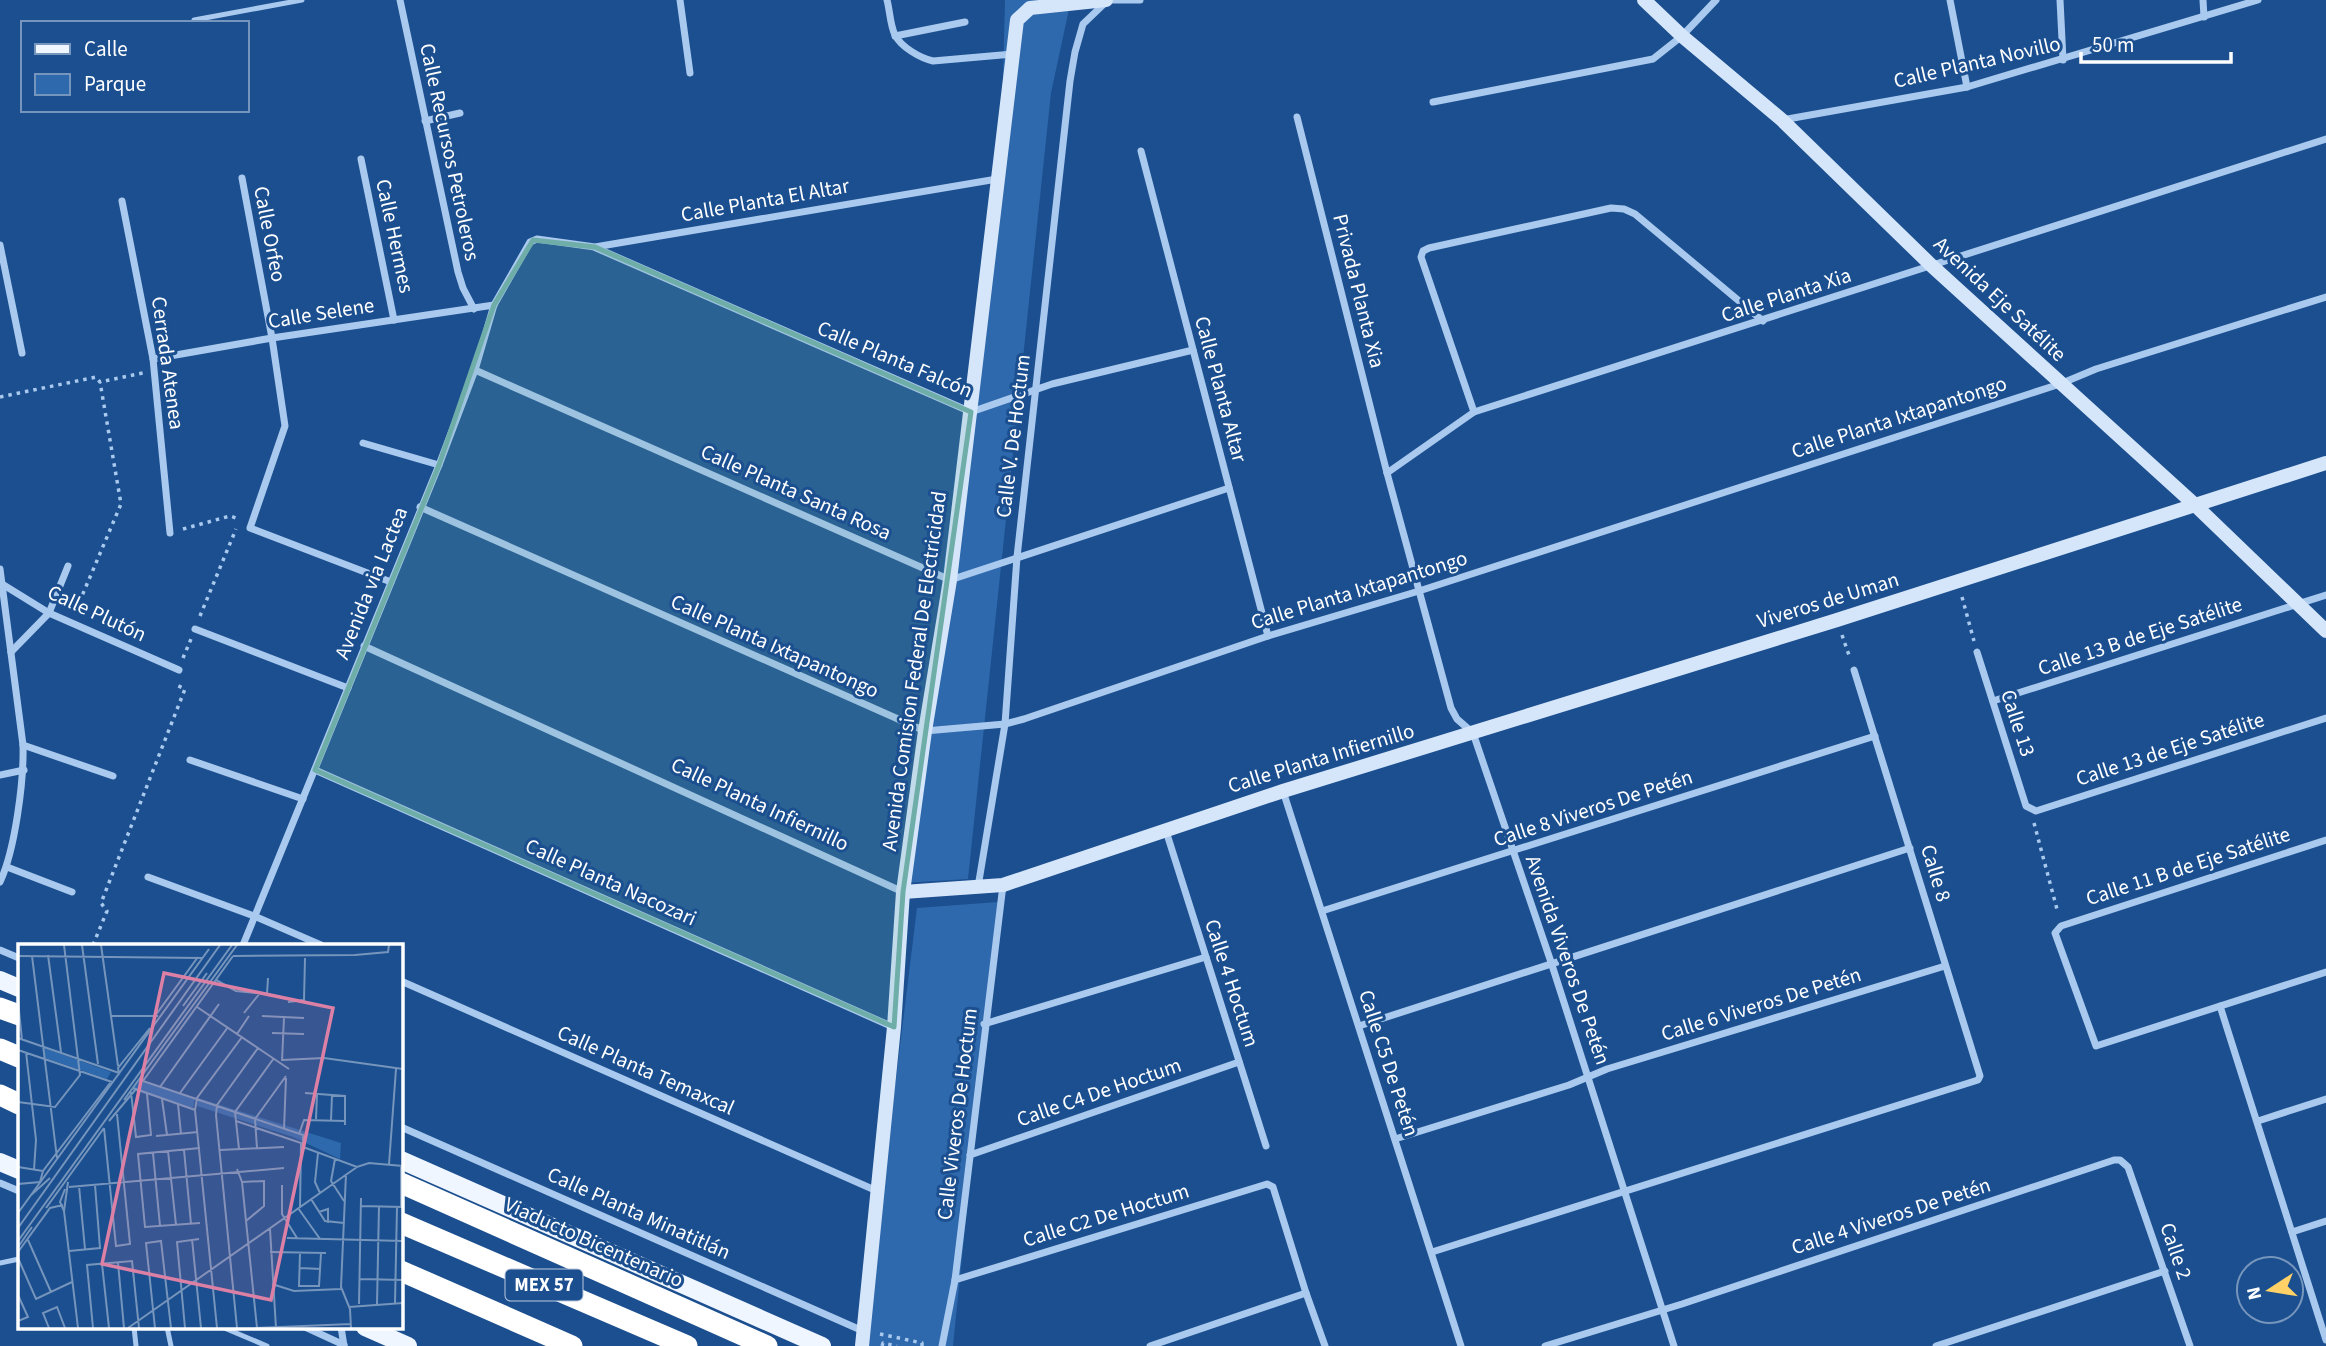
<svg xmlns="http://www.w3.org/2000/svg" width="2326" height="1346" viewBox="0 0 2326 1346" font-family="'Source Sans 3',sans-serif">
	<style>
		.green { fill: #2e69ad }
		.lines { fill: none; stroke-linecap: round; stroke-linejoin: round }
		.path { stroke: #a9c9ee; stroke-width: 3.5; stroke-dasharray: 3.5 5; stroke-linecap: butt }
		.lane { stroke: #a9c9ee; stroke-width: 5 }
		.street { stroke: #a9c9ee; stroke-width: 7 }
		.secondary { stroke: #d6e6fa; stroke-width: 14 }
		.primary { stroke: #f0f6ff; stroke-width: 18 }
		.highway { stroke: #fff; stroke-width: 21 }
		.marked { fill: #6fada8; fill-opacity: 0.2; stroke: #6fada8; stroke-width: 5; stroke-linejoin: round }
		.labels { text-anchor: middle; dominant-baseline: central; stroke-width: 6; stroke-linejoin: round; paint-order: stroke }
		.shield { fill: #1b4f8f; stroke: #bbcadd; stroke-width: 2 }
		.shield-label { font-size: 19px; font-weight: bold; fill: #fff }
		.street-label { font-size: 21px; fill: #fff; stroke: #1b4f8f }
		.inset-road { fill: none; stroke: #7695bc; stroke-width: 2 }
		.view { fill: #dd80a5; fill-opacity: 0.15; stroke: #dd80a5; stroke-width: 3.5 }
		.inset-edge { fill: none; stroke: #fff; stroke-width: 3.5 }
	</style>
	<rect width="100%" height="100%" fill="#1b4f8f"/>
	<g class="green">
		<polygon points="1005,0 1071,0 1051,93 968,879 903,883 1002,117"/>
		<polygon points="998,902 953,1346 863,1346 917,908"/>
	</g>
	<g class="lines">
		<g class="path">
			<polyline points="0,397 96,377 100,382 143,373"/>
			<polyline points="183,529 230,516 239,519"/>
			<polyline points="1962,597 1974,641"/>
			<polyline points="76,610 121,504 100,382"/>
			<polyline points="200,616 236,529"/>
			<polyline points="1842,635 1850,658"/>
			<polyline points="183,658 191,639"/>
			<polyline points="2034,823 2058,913"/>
			<polyline points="93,945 107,911 101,903 185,689 174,684"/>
			<polyline points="880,1334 922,1343 922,1346"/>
			<polyline points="882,1346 883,1343 897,1346"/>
		</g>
		<g class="lane">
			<polyline points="194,20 302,0"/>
			<polyline points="0,1263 19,1259"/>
			<polyline points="134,1327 136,1346"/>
			<polyline points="167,1327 171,1346"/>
			<polyline points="222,1327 267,1346"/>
		</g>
		<g class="street">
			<polyline points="400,0 458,272 463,288 474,309"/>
			<polyline points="680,0 690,73"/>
			<path d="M887 0C890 11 890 25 895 35 901 47 920 58 933 61L1013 54"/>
			<polyline points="1109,0 1140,0"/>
			<polyline points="1950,0 1967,87"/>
			<polyline points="2060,0 2063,60"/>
			<polyline points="2203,0 2204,17"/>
			<polyline points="895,36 965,22"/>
			<polyline points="1433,102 1653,59 1682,36 1716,0"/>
			<polyline points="1297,117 1387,473 1451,708 1457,719 1473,733 1551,962 1674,1346"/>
			<polyline points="1782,120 1967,87 2258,0"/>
			<polyline points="425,121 460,113"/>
			<polyline points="1141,151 1268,636"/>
			<polyline points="361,159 394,320"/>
			<polyline points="242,178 272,338 285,426 250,528 391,582"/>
			<polyline points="122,201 153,359 170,533"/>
			<polyline points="0,245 22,353"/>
			<polyline points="596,248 971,412 1052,384 1193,350"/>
			<polyline points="153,359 272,338 494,305"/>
			<polyline points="475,370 950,580 1229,488"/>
			<polyline points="1474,412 1421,257 1423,251 1429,248 1611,208 1624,209 1635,214 1763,321"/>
			<polyline points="363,443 439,465"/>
			<polyline points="1387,473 1474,412 2326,139"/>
			<polyline points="420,507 925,731 1005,724 1024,719 1268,636 1419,591 2060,384 2096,369 2326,297"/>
			<path d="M0 569 23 745C24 781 15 850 0 882"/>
			<polyline points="2,584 49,613 179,670"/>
			<polyline points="195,629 348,688"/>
			<polyline points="364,646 903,892"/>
			<polyline points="11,652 49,613 68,566"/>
			<polyline points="1977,652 2026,806 2036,811 2326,718"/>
			<polyline points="1993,701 2326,595"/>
			<polyline points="23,745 113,776"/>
			<polyline points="190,760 303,799"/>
			<polyline points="315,770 893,1027"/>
			<polyline points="0,775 24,770"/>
			<polyline points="1283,791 1461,1346"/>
			<polyline points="1166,831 1266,1146"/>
			<polyline points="2326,840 2061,926 2055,933 2096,1046 2326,972"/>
			<polyline points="7,867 72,892"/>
			<polyline points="148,877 254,916 321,945"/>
			<polyline points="978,887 1005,724 1017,557 1070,81 1075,52 1083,24 1105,3"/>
			<polyline points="1322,911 1875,736"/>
			<polyline points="243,945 439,465 475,370 494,305 530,242 537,239 595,247 997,179"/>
			<polyline points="0,950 19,958"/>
			<polyline points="401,981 877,1191"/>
			<polyline points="2220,1006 2326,1340"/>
			<polyline points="984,1024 1206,957"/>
			<polyline points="1359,1026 1910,848"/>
			<polyline points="2258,1121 2326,1099"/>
			<polyline points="401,1127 863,1331"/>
			<polyline points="1395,1139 1569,1085 1607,1069 1945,966"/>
			<polyline points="970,1155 1239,1062"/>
			<polyline points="0,1183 19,1191"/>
			<polyline points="2292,1232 2326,1221"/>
			<polyline points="1432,1252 1978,1080 1980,1076 1854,670"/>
			<polyline points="955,1280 1267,1184 1273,1187 1306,1293 1325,1346"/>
			<polyline points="305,1327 344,1345"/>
			<polyline points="341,1327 344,1346"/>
			<polyline points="942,1346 955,1280 1003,885"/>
			<polyline points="1150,1346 1306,1293"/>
			<polyline points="1545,1346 1682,1304 2114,1160 2120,1160 2128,1167 2190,1346"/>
			<polyline points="1936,1346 2165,1271"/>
		</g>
		<g class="secondary">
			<polyline points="1644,0 1682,36 1782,120 1932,266 2195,505 2326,631"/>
			<polyline points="903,892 1003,885 1283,791 1837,620 2326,463"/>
			<polyline points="862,1346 894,1027 903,892 925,731 950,580 1017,20 1030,8 1106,0"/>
		</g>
		<g class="primary">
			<polyline points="0,980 19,988"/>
			<polyline points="401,1160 822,1346"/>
			<polyline points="0,1162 19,1170"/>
			<polyline points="365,1327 408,1346"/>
		</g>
		<g class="highway">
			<polyline points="0,1008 19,1015"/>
			<polyline points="0,1049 19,1057"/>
			<polyline points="0,1095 19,1104"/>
			<polyline points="401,1183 767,1346"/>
			<polyline points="401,1223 687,1346"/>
			<polyline points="401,1271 572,1346"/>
		</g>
	</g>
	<path class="marked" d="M533 240 595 247 971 412 903 892 894 1027 315 770 439 465 494 305Z"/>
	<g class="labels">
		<rect class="shield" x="505.5" y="1269.5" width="77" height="31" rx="5"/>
		<g class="shield-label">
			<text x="544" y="1285">MEX 57</text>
		</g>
		<g class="street-label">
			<text transform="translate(1977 62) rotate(-13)">Calle Planta Novillo</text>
			<text transform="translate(450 152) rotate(78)">Calle Recursos Petroleros</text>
			<text transform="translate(765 200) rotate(-10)">Calle Planta El Altar</text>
			<text transform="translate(270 234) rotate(79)">Calle Orfeo</text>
			<text transform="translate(395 236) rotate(78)">Calle Hermes</text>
			<text transform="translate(1359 291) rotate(76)">Privada Planta Xia</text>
			<text transform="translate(1786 295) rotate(-18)">Calle Planta Xia</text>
			<text transform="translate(2000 299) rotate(43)">Avenida Eje Satélite</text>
			<text transform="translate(321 313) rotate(-9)">Calle Selene</text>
			<text transform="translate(895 359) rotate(23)">Calle Planta Falcón</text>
			<text transform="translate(168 363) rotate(82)">Cerrada Atenea</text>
			<text transform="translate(1221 389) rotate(75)">Calle Planta Altar</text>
			<text transform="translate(1899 417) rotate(-18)">Calle Planta Ixtapantongo</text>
			<text transform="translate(1013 436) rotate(-83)">Calle V. De Hoctum</text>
			<text transform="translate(796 492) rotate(24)">Calle Planta Santa Rosa</text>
			<text transform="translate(371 583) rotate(-68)">Avenida via Lactea</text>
			<text transform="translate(1359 590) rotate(-17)">Calle Planta Ixtapantongo</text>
			<text transform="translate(1828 600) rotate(-17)">Viveros de Uman</text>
			<text transform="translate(97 613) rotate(25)">Calle Plutón</text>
			<text transform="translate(2140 636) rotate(-18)">Calle 13 B de Eje Satélite</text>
			<text transform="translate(775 646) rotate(24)">Calle Planta Ixtapantongo</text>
			<text transform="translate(914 671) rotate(-82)">Avenida Comision Federal De Electricidad</text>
			<text transform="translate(2018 723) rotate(72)">Calle 13</text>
			<text transform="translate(2170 749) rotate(-18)">Calle 13 de Eje Satélite</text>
			<text transform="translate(1321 758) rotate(-17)">Calle Planta Infiernillo</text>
			<text transform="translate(760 804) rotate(25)">Calle Planta Infiernillo</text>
			<text transform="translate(1593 808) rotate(-18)">Calle 8 Viveros De Petén</text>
			<text transform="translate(2188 866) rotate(-18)">Calle 11 B de Eje Satélite</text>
			<text transform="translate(1936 873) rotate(73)">Calle 8</text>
			<text transform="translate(611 882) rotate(24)">Calle Planta Nacozari</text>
			<text transform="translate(1568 960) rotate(71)">Avenida Viveros De Petén</text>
			<text transform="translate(1232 983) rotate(72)">Calle 4 Hoctum</text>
			<text transform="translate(1761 1004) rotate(-17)">Calle 6 Viveros De Petén</text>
			<text transform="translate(1389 1063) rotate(72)">Calle C5 De Petén</text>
			<text transform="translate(646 1070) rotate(24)">Calle Planta Temaxcal</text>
			<text transform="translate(1099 1092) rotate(-19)">Calle C4 De Hoctum</text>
			<text transform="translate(957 1114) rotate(-83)">Calle Viveros De Hoctum</text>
			<text transform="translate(639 1213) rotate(24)">Calle Planta Minatitlán</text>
			<text transform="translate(1106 1215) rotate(-17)">Calle C2 De Hoctum</text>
			<text transform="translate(1891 1216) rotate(-18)">Calle 4 Viveros De Petén</text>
			<text transform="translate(594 1242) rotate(24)">Viaducto Bicentenario</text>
			<text transform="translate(2176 1251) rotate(71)">Calle 2</text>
		</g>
	</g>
	<g transform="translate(18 944)">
		<rect width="385" height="385" fill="#1b4f8f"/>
		<path d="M26 104 93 128 89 135 27 114ZM122 136 177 155 175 165 114 146ZM180 154 323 199 322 215 275 193 179 162Z" fill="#2e69ad"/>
		<path class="inset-road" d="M64 1 80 120M83 1 100 122M30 11 43 108M0 12 184 14M14 12 39 214M215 12 337 11 370 8 371 1M198 36 218 47 249 50 250 34M0 57 4 96M270 58 286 56 287 14M165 62 189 29M179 63 271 125M226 69 242 49M93 72H140M137 72 180 13M244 72 286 74M254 89 286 90M219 90 231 72M0 94 101 129 100 124 132 84M0 106 94 138M8 108 18 196 16 226M264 116 306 114 385 125M264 117 266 74M122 136 285 191V203L339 223 351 219 385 222M125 137 215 12M142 143 201 60M115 144 177 166M113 148 118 193 133 191 129 150M162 149 210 83M287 149 327 152V181M144 155 149 191M106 156 219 1M0 158 37 163 62 131 46 1M160 160 163 190M298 175 299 150M313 176 314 151M91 177 118 145M218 177 283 199 282 263M86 184 98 302 112 300 99 170M266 185 268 134M281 190 286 176 327 177M138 192 180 188M182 204 120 210 127 283 182 279M239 204 237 175 268 132M221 205 217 168 256 114M166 206 173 280M202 206 266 203M150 207 158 281M135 209 142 282M300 209 297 238 302 249M317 215 313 237 326 257M371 220 378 125M0 223 25 227M219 225 224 238 239 384M328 230 323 343 332 365 333 384M50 238 46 267 60 384M224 238 246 237V262L228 277M0 240 22 238 25 227 92 139M264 241V270L279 294M61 242 67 305M51 243 266 224M12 252 32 234M293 255 307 277 326 279M343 262 385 263M383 263V223M28 264 86 184M280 264 302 295M46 267 42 258 47 245M301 268 310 265V279M0 269 191 5M0 284 202 1M252 285 258 384M269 294 385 297M174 295 183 384M10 296 33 348M0 297 214 1M0 303 14 283M51 307 82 304 77 241M0 308 32 264 45 261M252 308 308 309M282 309 281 342H301L303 309M0 314 18 355 54 338M100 319 106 384M84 320 91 384M282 324 303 325M342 335 385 336M254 340 276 347 323 345M0 351 10 373 0 377M377 359 379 263M341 360 343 254M359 360 361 262M331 363 385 359M31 384 25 369 39 363 47 384M75 384 69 321 114 317 121 384M110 384 339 223M137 384 128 299 143 297 153 384M167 384 159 298 181 295M199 384 177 166 179 154 224 93M219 384 198 171 199 161 240 104M237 384 333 380"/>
		<path class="view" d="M146 29 315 64 253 356 84 320Z"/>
		<rect width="385" height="385" class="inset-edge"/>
	</g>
	<rect x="21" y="21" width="228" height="91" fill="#1b4f8f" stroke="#7695bc" stroke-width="2"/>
	<rect x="35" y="44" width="35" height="10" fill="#f0f6ff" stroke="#7695bc" stroke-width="2"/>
	<text x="84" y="56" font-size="21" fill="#ffffff">Calle</text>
	<rect x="35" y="74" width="35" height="21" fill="#2e69ad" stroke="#7695bc" stroke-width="2"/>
	<text x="84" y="91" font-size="21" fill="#ffffff">Parque</text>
	<g transform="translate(2270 1290) rotate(258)"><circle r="33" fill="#1b4f8f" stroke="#7695bc" stroke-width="2"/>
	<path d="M0-5L12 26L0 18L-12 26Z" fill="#ffd166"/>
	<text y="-10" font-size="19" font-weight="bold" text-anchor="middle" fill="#ffffff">N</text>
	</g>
	<path d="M2081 52v10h150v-10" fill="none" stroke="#ffffff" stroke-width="3.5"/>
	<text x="2092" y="52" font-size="21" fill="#ffffff" stroke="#1b4f8f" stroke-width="5" paint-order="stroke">50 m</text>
</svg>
